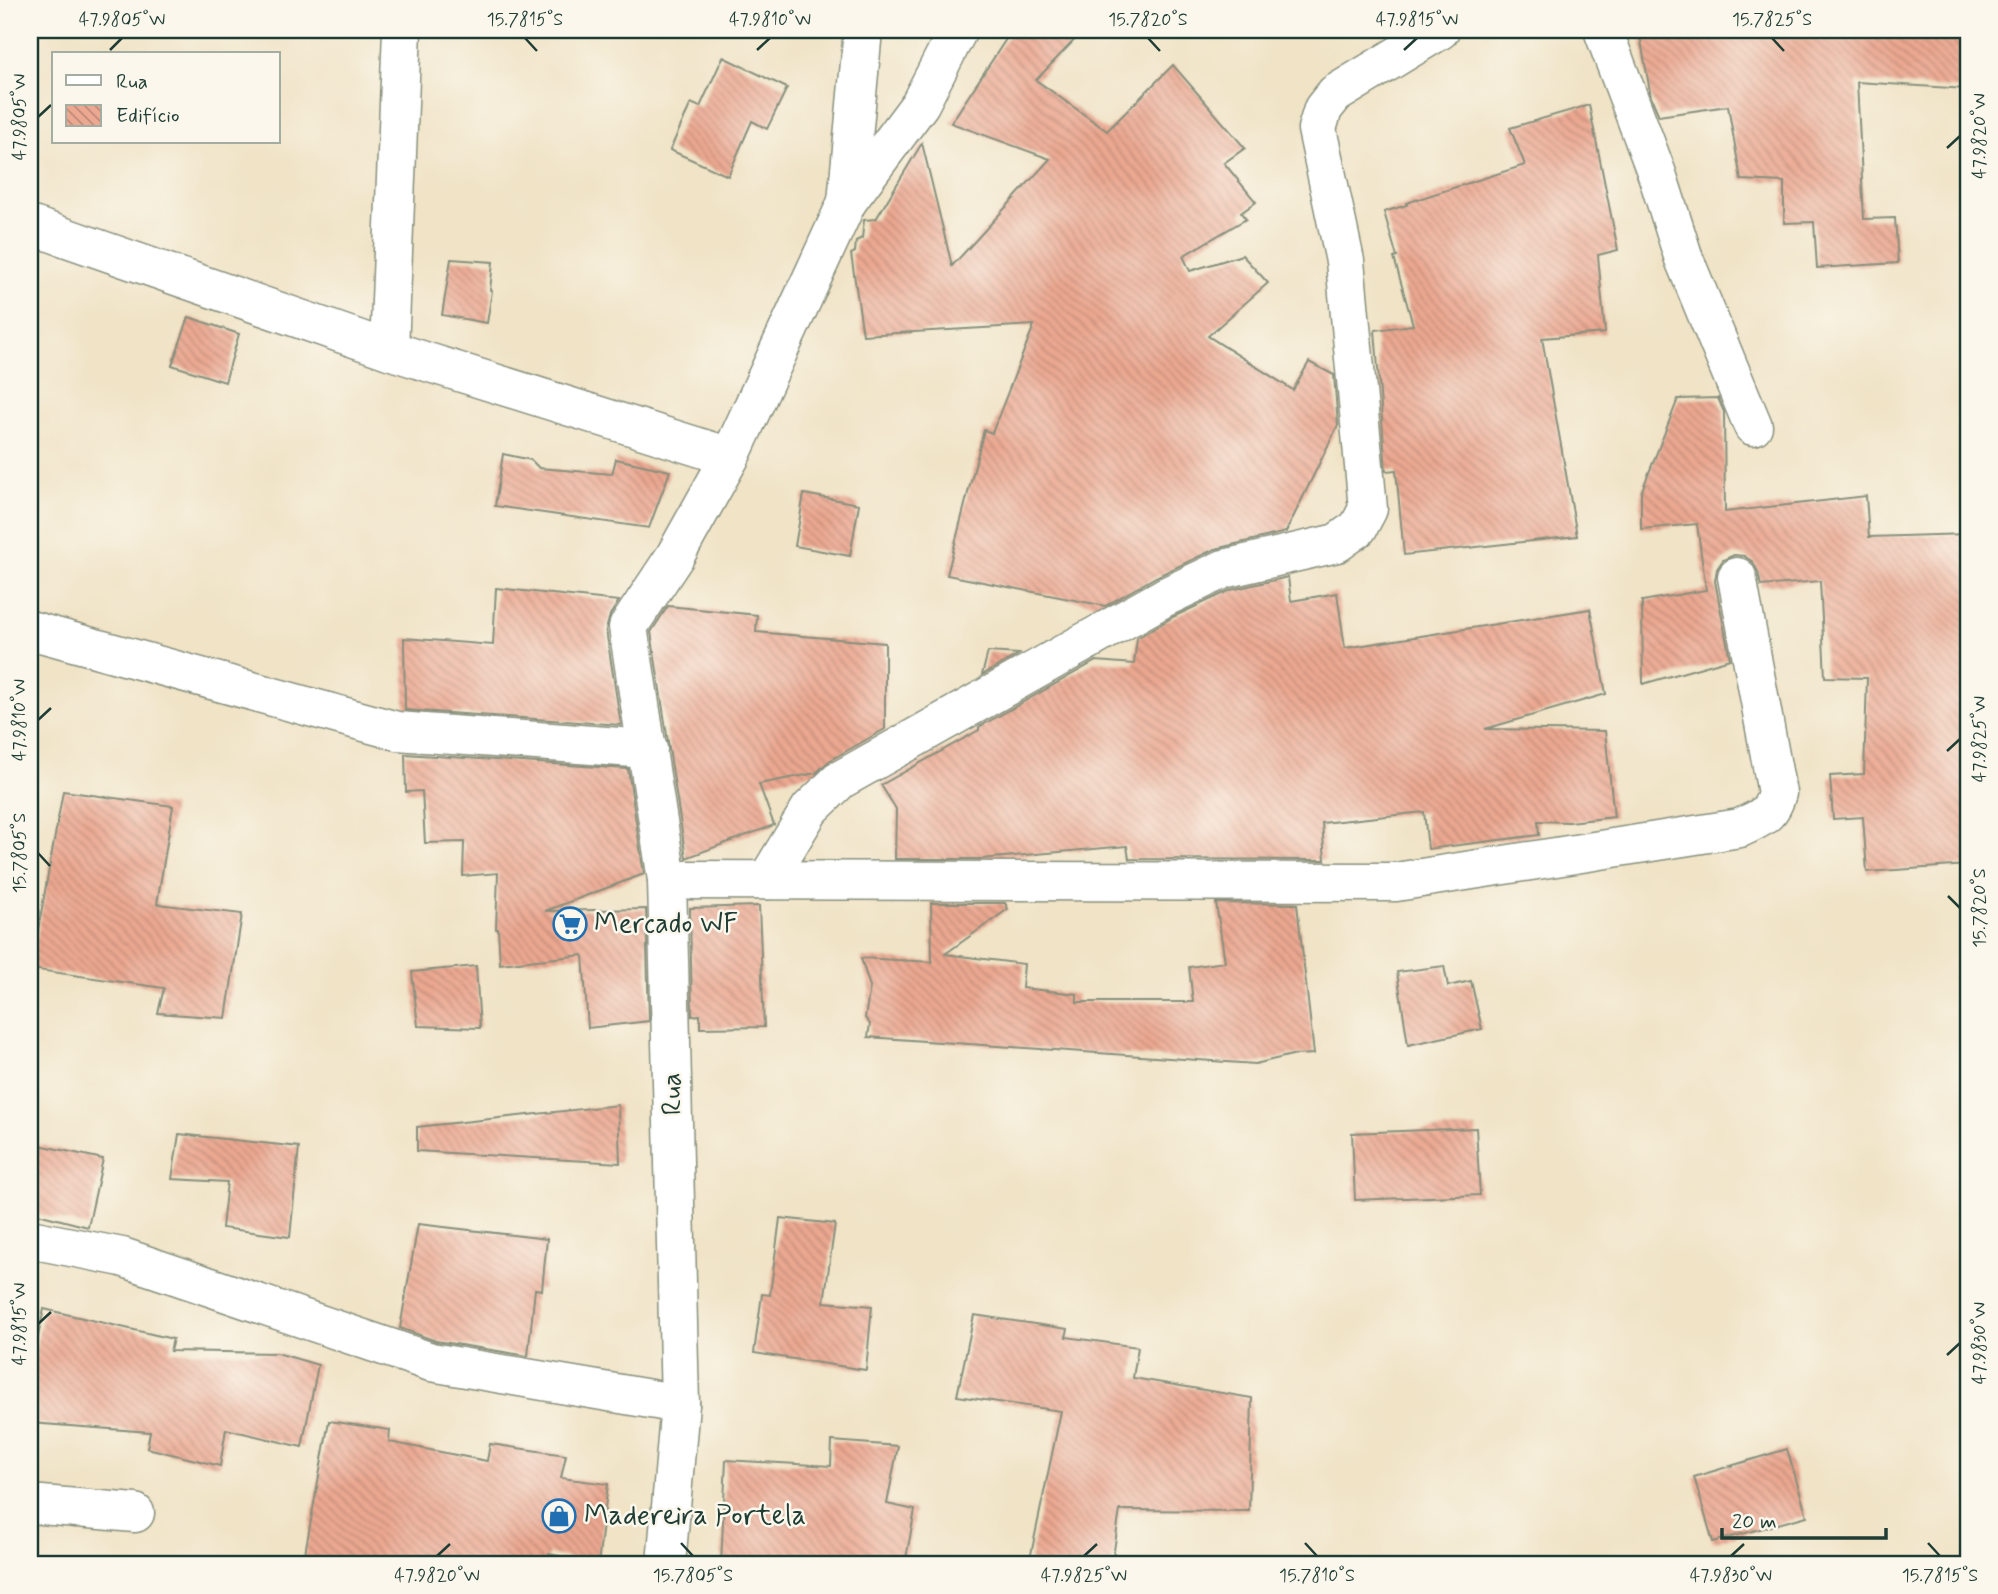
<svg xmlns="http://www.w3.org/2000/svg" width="1998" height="1594" viewBox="0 0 1998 1594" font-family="Mynerve,sans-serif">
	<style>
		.building { fill: url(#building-back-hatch) }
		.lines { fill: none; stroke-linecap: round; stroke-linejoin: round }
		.minor-casing { stroke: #88907d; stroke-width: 41 }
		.minor { stroke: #fff; stroke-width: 38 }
		.ticks { fill: none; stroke: #1f3d34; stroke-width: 2.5 }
		.labels { text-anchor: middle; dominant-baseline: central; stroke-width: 5; stroke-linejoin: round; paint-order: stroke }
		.poi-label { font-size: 28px; fill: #1f3d34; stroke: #fbf7ec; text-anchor: start }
		.street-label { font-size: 28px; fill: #1f3d34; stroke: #fbf7ec }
		.neatline { fill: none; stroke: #1f3d34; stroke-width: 2.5 }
		.ticks-label { font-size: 18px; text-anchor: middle; fill: #1f3d34 }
	</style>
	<defs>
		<pattern id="building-back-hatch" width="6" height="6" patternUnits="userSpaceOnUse" patternTransform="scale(1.75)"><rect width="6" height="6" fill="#eca891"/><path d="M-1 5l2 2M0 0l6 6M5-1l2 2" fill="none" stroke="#bf8a77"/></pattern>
	</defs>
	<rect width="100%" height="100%" fill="#fbf7ec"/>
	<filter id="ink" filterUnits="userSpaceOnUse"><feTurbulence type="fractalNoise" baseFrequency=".0143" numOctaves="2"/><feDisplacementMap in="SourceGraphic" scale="14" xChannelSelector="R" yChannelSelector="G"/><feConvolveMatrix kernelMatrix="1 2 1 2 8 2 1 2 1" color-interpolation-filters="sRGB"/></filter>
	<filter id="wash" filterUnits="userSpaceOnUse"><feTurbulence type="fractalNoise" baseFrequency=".00686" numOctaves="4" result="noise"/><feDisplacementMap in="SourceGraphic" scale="28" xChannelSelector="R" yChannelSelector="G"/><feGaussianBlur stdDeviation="1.57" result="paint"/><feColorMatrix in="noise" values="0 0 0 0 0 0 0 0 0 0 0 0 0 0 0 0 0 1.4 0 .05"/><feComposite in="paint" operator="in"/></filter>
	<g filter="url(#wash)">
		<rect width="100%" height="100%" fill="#f0e3c6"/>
		<g id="blocks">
			<g class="building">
				<polygon points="1012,30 1084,30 1036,80 1107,131 1173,65 1245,148 1224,163 1256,202 1241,213 1246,219 1183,256 1190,271 1242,255 1268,283 1208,336 1293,390 1309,362 1334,375 1338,425 1286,532 1215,549 1156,577 1105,606 947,575 984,430 992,433 1034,325 863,335 851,254 855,252 856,241 862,238 864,220 876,219 922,143 952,266 1050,159 951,123"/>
				<polygon points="1639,30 1968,30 1966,89 1857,82 1864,219 1895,218 1898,263 1817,268 1814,222 1784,223 1784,182 1741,180 1728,106 1659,116 1651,97"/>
				<polygon points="723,57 787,88 767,129 752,121 728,176 670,150 691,103 700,107"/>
				<polygon points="1589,105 1618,250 1598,255 1605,333 1542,338 1577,536 1404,555 1396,470 1386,471 1375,330 1413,325 1394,258 1397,257 1384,212 1407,205 1406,203 1525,165 1510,128"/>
				<polygon points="451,259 493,262 490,290 492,291 487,323 442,315"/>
				<polygon points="189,317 239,334 225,382 172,365"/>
				<polygon points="1718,398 1724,412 1725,512 1866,496 1869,537 1968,534 1968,865 1867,872 1863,817 1833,819 1830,776 1864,774 1867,678 1825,677 1820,581 1761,586 1758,572 1753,562 1744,556 1734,555 1723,560 1717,569 1715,581 1730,659 1643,684 1642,601 1706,590 1697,524 1641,529 1641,493 1678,399"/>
				<polygon points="503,454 531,460 539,468 612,474 616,459 670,471 649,528 495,506"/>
				<polygon points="804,494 859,504 850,556 795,546"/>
				<polygon points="1288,577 1291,601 1337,593 1345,648 1590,609 1606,694 1485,729 1605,731 1614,817 1569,822 1538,821 1539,835 1428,849 1424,812 1322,823 1325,860 1129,859 1127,846 981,859 895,859 896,809 881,785 979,730 979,727 1096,661 1134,664 1137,638 1175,616 1231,590"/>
				<polygon points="496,588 619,601 610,615 606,630 621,725 405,710 404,638 493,645"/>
				<polygon points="668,606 757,615 756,632 885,643 885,729 829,761 816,773 759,784 774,825 686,858 651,632"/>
				<polygon points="988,652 1019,654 982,675"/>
				<polygon points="405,754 628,769 644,874 545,911 646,909 649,1021 588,1028 583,955 500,964 498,929 496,929 498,873 463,876 464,842 425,843 422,791 406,792"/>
				<polygon points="63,791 173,806 157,904 242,914 226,1018 158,1013 164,988 31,969"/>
				<polygon points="931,903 1005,903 1008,909 945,954 1024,964 1022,988 1077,994 1077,1002 1193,1002 1189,967 1225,962 1216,903 1297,904 1314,1054 1292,1055 1255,1064 868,1037 870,1024 865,1018 870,987 861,958 932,962"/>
				<polygon points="759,906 764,1027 700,1028 700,1015 692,1016 690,908"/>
				<polygon points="476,966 480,1028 418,1026 412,972"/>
				<polygon points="1444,966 1448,986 1471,981 1482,1029 1408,1045 1397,972"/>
				<polygon points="618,1105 620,1163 417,1151 417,1127"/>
				<polygon points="1476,1128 1480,1195 1355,1200 1352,1133"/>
				<polygon points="179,1134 299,1147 290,1237 222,1228 227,1182 172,1179"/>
				<polygon points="30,1143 103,1159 88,1227 30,1212"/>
				<polygon points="780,1218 835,1224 824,1302 872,1306 866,1370 754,1353 762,1294 770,1295"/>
				<polygon points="418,1224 547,1239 542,1290 535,1289 528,1356 436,1341 400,1328"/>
				<polygon points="44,1309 173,1339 170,1351 277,1353 318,1365 302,1447 226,1429 220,1466 147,1448 150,1432 30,1423 30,1373"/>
				<polygon points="974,1315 1068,1329 1066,1337 1138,1347 1133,1378 1252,1398 1249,1511 1120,1510 1112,1564 1029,1564 1061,1411 957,1396"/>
				<polygon points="329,1421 390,1430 389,1442 487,1461 490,1444 566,1455 561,1478 608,1484 598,1564 549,1554 547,1564 303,1564"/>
				<polygon points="832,1441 898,1446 887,1504 915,1510 905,1564 721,1564 726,1460 831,1466"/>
				<polygon points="1787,1449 1807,1516 1713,1542 1694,1477"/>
			</g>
		</g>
	</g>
	<g filter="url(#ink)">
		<use href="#blocks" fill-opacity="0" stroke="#88907d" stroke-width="2"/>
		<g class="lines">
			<defs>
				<g id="minor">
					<polyline points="1603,30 1657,174 1684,259 1753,426"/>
					<polyline points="847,202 863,30"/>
					<polyline points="30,225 389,350 730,457"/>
					<polyline points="389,350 402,30"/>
					<polyline points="30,630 397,731 648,749"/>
					<path d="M667 880 1396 882 1740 828C1760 818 1771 816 1777 793L1737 577"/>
					<polyline points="767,880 810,809 840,780 1165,597 1224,569 1337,543 1358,528 1368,509 1345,261 1317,129 1323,109 1335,94 1440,30"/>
					<polyline points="30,1239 122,1257 431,1362 680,1404"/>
					<polyline points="30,1504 135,1513"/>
					<polyline points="666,1564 680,1404 667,880 628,627 675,556 730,457 847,202 920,104 958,30"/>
				</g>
			</defs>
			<use href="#minor" class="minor-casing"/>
			<use href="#minor" class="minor"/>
		</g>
	</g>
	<path class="ticks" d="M525 38 537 51M1148 38 1160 51M1772 38 1784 51M110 50 122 38M757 50 770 38M1404 50 1417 38M38 117 51 105M1947 148 1960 136M38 720 51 708M1947 751 1960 739M38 853 50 866M1948 896 1960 908M38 1324 51 1312M1947 1355 1960 1343M681 1543 693 1556M1305 1543 1317 1556M1928 1543 1940 1556M437 1556 450 1544M1084 1556 1097 1544M1731 1556 1744 1544"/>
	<defs>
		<symbol id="supermarket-ring" viewBox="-11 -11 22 22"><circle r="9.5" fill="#fbf7ec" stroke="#1f6fb2" stroke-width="1.5"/><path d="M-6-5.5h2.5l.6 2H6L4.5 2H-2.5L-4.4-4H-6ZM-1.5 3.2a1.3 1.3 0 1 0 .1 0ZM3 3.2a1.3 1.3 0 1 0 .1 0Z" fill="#1f6fb2"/></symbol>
		<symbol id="shop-ring" viewBox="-11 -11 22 22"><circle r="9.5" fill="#fbf7ec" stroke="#1f6fb2" stroke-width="1.5"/><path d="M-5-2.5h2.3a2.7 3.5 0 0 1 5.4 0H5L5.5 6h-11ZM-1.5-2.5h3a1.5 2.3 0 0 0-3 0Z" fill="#1f6fb2"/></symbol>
	</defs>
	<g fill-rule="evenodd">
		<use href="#supermarket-ring" x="551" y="905" width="38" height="38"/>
		<use href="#shop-ring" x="540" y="1497" width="38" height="38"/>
	</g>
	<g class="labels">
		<g class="poi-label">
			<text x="594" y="924">Mercado WF</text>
			<text x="584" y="1516">Madereira Portela</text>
		</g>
		<g class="street-label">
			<text transform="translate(673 1094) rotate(-91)">Rua</text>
		</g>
	</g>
	<rect width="1998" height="1594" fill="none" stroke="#fbf7ec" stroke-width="77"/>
	<rect x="52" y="52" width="228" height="91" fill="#fbf7ec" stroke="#a3ada2" stroke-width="2"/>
	<rect x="66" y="75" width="35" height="10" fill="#ffffff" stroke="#a3ada2" stroke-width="2"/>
	<text x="116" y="88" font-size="21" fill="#1f3d34">Rua</text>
	<rect x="66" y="105" width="35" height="21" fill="url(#building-back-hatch)" stroke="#a3ada2" stroke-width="2"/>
	<text x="116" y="122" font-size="21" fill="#1f3d34">Edifício</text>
	<path d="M1722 1528v10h164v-10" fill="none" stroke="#1f3d34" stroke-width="3.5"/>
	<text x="1732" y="1528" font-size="21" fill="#1f3d34" stroke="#fbf7ec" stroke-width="5" paint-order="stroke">20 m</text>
	<rect x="38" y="38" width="1922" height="1518" class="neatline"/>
	<g class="ticks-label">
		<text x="122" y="25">47.9805°W</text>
		<text x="525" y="25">15.7815°S</text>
		<text x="770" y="25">47.9810°W</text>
		<text x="1148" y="25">15.7820°S</text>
		<text x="1417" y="25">47.9815°W</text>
		<text x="1772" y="25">15.7825°S</text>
		<text transform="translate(19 117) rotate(-90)" y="6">47.9805°W</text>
		<text transform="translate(1979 136) rotate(-90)" y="6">47.9820°W</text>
		<text transform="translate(19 720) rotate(-90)" y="6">47.9810°W</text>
		<text transform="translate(1979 739) rotate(-90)" y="6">47.9825°W</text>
		<text transform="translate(19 853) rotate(-90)" y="6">15.7805°S</text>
		<text transform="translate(1979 908) rotate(-90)" y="6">15.7820°S</text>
		<text transform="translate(19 1324) rotate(-90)" y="6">47.9815°W</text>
		<text transform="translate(1979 1343) rotate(-90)" y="6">47.9830°W</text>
		<text x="437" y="1581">47.9820°W</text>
		<text x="693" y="1581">15.7805°S</text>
		<text x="1084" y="1581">47.9825°W</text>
		<text x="1317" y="1581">15.7810°S</text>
		<text x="1731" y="1581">47.9830°W</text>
		<text x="1940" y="1581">15.7815°S</text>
	</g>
</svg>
